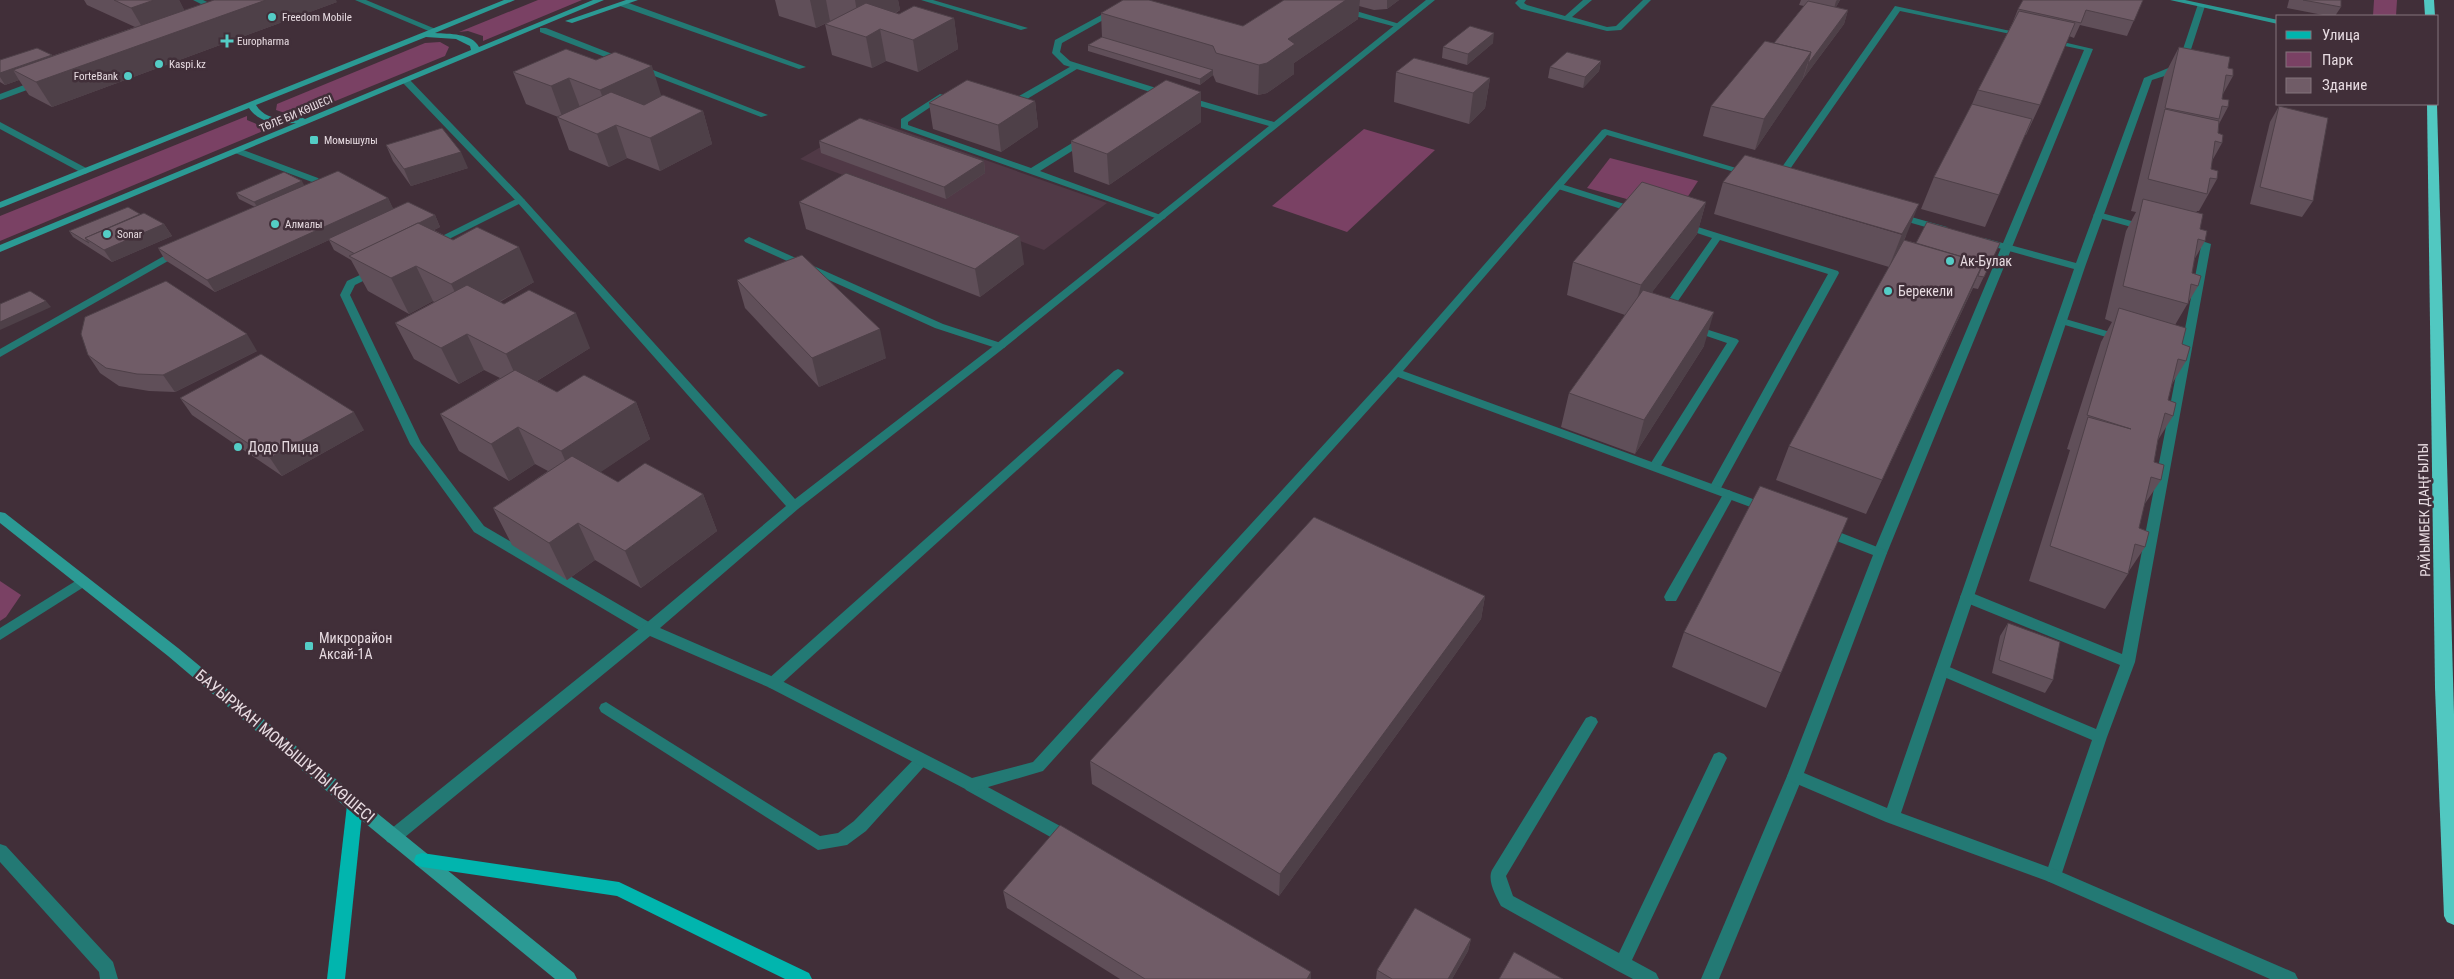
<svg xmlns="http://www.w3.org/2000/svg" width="2454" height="979" viewBox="0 0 2454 979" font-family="'Roboto Condensed',sans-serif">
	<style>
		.built { fill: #503946 }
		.green { fill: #7a4164 }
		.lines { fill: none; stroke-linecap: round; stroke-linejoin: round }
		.lane { fill: #237974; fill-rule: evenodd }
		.street { fill: #237974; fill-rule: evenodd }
		.secondary { fill: #2b9a94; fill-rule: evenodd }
		.primary { fill: #01b5ae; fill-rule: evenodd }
		.highway { fill: #51c8c1; fill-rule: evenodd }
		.wall { fill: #604f59 }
		.shaded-wall { fill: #4e4048 }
		.building { fill: #705c67; stroke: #4e4048 }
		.poi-dot { fill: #54cdc6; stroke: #412f39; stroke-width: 2 }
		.labels { text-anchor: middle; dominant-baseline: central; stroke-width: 5; stroke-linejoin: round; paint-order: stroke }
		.far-poi-label { font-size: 11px; fill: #e7dbe1; stroke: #412f39; text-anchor: start }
		.far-street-label { font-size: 11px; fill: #e7dbe1; stroke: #412f39 }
		.poi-label { font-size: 14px; fill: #e7dbe1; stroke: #412f39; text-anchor: start }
		.street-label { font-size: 14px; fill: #e7dbe1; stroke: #412f39 }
		.near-street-label { font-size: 16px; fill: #e7dbe1; stroke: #412f39 }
	</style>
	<rect width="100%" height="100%" fill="#412f39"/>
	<polygon class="built" points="869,119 1107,203 1044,250 800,159"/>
	<g class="green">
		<polygon points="538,0 582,0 483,41 483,36 468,31 459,32"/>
		<polygon points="2374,0 2397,0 2396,16 2373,16"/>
		<polygon points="440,42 449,47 445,56 306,113 294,116 276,110 277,104 425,43"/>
		<polygon points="247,116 247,120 268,129 0,241 0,216"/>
		<polygon points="1364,129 1435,150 1347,232 1272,206"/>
		<polygon points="1610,158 1698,181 1677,213 1587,188"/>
		<polygon points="0,581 21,595 6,617 0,621"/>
	</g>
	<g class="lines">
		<g class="lane">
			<polygon points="193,0 203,0 224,10 217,12"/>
			<polygon points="355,0 366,0 438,30 431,32"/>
			<polygon points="921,0 933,0 1028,28 1021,30"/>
			<polygon points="1518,0 1526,0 1524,3 1527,5 1565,16 1583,0 1592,0 1572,17 1607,27 1616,26 1643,0 1651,0 1621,30 1607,31 1521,9 1515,3"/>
			<polygon points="620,2 626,2 806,67 799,69 620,6"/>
			<polygon points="1895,6 2029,35 2025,37 1900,11 1781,182 1775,182 1773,180"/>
			<polygon points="1340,8 1346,8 1403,25 1396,27 1340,12"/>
			<polygon points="540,28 546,28 768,115 761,117 540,32"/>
			<polygon points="2046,38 2093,49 1887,553 1885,556 1875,556 1873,553 2084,50 2046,42"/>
			<polygon points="1075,64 1082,66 1017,105 1007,106 1003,103 1012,100"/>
			<polygon points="40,79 44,82 43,84 0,100 0,94"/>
			<polygon points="940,94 947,96 908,122 908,125 1031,168 1082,137 1088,137 1088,141 1040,171 1166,217 1164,219 1158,219 901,128 901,119"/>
			<polygon points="0,122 88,169 90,171 85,174 82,173 0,129"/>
			<polygon points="238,148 318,178 324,185 313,193 307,193 307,189 314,184 312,182 235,153 235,149"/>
			<polygon points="1558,183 1640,209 1642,211 1640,213 1634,213 1555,188 1555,184"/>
			<polygon points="520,197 525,200 523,202 435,246 427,246 426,244"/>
			<polygon points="2098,212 2150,226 2151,228 2146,231 2095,217 2093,215"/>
			<polygon points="1682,222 1838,271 1839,273 1721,488 1715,492 1709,488 1828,274 1720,240 1669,314 1661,314 1660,312 1712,238 1679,227 1677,225"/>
			<polygon points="2187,236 2211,244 2135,662 2107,737 2061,876 2059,881 2053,883 2047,881 2045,876 2092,740 1937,674 1935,670 1937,666 1942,664 1947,666 2096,729 2120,665 1962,601 1960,597 1962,593 1972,593 2122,654 2201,246 2183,241 2183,237"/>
			<polygon points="749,237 943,324 1004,344 1006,346 1004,348 996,348 935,328 745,242 744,240"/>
			<polygon points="178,248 182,249 182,253 0,357 0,349"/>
			<polygon points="375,268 379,269 379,273 355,285 350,295 421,443 484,526 654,625 656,629 654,633 644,633 474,532 410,444 340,295 347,281"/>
			<polygon points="2062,318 2124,336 2125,338 2120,341 2058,323 2057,321"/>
			<polygon points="1693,325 1737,339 1739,341 1659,469 1651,469 1649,466 1727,343 1689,330 1688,328 1689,326"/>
			<polygon points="1118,369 1122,371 1124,373 1122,375 778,687 773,689 768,687 766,683 768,679 1114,371"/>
			<polygon points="1729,490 1735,494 1676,601 1666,601 1664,597 1666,593 1725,491"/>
			<polygon points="82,577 87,579 89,582 87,585 0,640 0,628"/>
			<polygon points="606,702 820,836 838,833 854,821 917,756 922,754 927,756 930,760 866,831 847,845 818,850 601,712 599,708 601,704"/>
			<path d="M1591 716 1596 718 1598 722 1506 876 1513 896 1619 953 1714 754 1719 752 1724 754 1727 758 1632 960 1656 973 1659 979H1633L1616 970 1501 906C1496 896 1487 881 1492 870L1586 718Z"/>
			<polygon points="1795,770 1800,771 1803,776 1719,979 1701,979 1787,776 1790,771"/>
			<polygon points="971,778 1075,834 1077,839 1075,844 1069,846 1063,844 966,790 963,785 966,780"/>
			<polygon points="0,844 6,846 113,962 118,979 100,979 99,972 0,862"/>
		</g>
		<g class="street">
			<polygon points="1129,0 1139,0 1062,43 1060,52 1070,61 1169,92 1169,96 1163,96 1064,65 1052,53 1055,40"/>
			<polygon points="1426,0 1435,0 1004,348 798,509 660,628 778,679 972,778 1033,762 1392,370 1602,130 1605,129 1753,173 1751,175 1745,175 1607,135 1403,371 1772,506 1774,509 1772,512 1764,512 1398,377 1043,771 971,792 768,687 650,636 399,842 393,844 387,842 385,837 387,832 644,625 786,506 517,202 403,83 403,79 409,79 523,198 795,499 996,344 1269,126 1182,101 1182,97 1188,97 1274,122"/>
			<polygon points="2198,4 2205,6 2186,65 2180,71 2152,80 2085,267 1901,813 2059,871 2295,973 2298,979 2270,979 2047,881 1886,822 1790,781 1787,776 1873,555 1821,535 1820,532 1826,527 1885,550 1887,553 1804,773 1887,808 2074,269 1980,243 1979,241 1984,238 2076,263 2144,78 2178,64"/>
			<polygon points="1897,213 1947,227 1948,229 1943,232 1894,218 1894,214"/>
		</g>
		<g class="secondary">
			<path d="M504 0H515L435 33C449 34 472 33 479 47L593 0H604L0 252V245L296 123C278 124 260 124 249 108L3 207 0 208V202ZM426 37 456 39 470 46 471 50 305 119 301 117C284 119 266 121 256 105Z"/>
			<polygon points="626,0 638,0 572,23 565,21"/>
			<polygon points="2170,0 2185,0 2278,20 2278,24"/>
			<polygon points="0,512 5,513 178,648 361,800 574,973 577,979 555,979 349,810 168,656 0,523"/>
		</g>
		<g class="primary">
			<polygon points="355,798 361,800 363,805 345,979 327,979 347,805 349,800"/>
			<polygon points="422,853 619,882 809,973 812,979 785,979 617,896 422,867 416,865 414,860 416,855"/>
		</g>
		<g class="highway">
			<polygon points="2424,0 2434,0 2435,16 2425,16"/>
			<polygon points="2427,104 2437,104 2454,714 2454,925 2447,922 2444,916 2435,688"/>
		</g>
	</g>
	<g class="wall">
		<polygon points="84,0 179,0 184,10 337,2 52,107 29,95 19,80 5,85 0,82 0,60 52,56 135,27 87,5"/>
		<polygon points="775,0 898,0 900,10 896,13 899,14 954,18 958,49 918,72 886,61 872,68 832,55 825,24 831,21 816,28 779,16"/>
		<polygon points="1284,0 1399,0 1387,9 1374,10 1359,6 1358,19 1294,63 1294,74 1267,93 1258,95 1216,82 1213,75 1200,85 1088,51 1088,45 1102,37 1101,13 1243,26"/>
		<polygon points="1801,0 1840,0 1836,7 1848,10 1844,24 1803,79 1755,150 1703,136 1711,106 1774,43 1804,6 1799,5"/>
		<polygon points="2143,0 2127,36 2080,25 2074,38 2069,36 2040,105 2026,135 2025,135 1985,227 1921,209 1934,177 1972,104 1978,90 2012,24 2018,9"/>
		<polygon points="2289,0 2341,0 2341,7 2335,16 2328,16 2287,8"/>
		<polygon points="1493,43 1467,65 1442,58 1443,47"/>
		<polygon points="2179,47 2228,68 2233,76 2223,94 2222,99 2228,107 2219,124 2218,133 2222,143 2212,161 2211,169 2217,179 2199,211 2197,211 2196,213 2200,229 2205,241 2194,260 2192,273 2198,286 2175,325 2182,344 2186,361 2172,384 2168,400 2173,416 2158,440 2154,462 2161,480 2144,505 2139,528 2145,547 2129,571 2128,574 2105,609 2029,581 2070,450 2067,449 2101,342 2112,322 2105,319 2126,231 2136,212 2131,211 2164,76"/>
		<polygon points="566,49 662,96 703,111 712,144 660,171 627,158 609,167 569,150 557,117 558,117 526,104 513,72"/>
		<polygon points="1601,61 1599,71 1583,88 1548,78 1550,67"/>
		<polygon points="1396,72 1490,78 1485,108 1469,124 1394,102"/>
		<polygon points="1035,101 1038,127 1001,152 933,129 929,103"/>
		<polygon points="2279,106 2313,201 2302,217 2250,204 2270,122"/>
		<polygon points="1201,122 1109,185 1074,172 1071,141"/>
		<polygon points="819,141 984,161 985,173 946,199 821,153"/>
		<polygon points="386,145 468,168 411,186 393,161"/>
		<polygon points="1723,182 1906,236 1904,240 1916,243 2000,243 1978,289 1973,288 1866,514 1776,480 1789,446 1889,267 1714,214"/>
		<polygon points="304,185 388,198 393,209 435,215 440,227 434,230 534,282 500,302 590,348 537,381 557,392 636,402 650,439 600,472 618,482 703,494 717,531 641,588 595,560 567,580 512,545 493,508 548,471 535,464 509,481 459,451 440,414 500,378 484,370 459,384 414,359 395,323 434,302 433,301 409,314 368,291 351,260 334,250 329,240 215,292 165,260 158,248 255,207 239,199 236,193"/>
		<polygon points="799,202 1024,264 980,297 806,229"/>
		<polygon points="1706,202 1697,234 1652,292 1704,346 1635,454 1561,427 1569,393 1625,315 1567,295 1573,262"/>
		<polygon points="164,224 172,236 112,262 73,237 69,231"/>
		<polygon points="737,280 886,358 819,387 745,308"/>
		<polygon points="257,351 175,392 149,391 119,386 100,373 88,355"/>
		<polygon points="180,398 364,430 282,476 192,415"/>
		<polygon points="1485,596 1481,619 1279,896 1092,784 1090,761"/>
		<polygon points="2008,623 2053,680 2045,693 1992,673 2000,636"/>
		<polygon points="1684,632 1781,673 1766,708 1672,667"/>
		<polygon points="1003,891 1311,979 1120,979 1007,908"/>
		<polygon points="1471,939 1468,951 1452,979 1376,979 1377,970"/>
	</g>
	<g class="shaded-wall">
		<polygon points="154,0 179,0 188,17 145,32 131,8"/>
		<polygon points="266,0 336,0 337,2 52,107 36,82"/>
		<polygon points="810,0 826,0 830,21 816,28"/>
		<polygon points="855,0 898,0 900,10 860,31"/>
		<polygon points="1346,0 1360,0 1358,19 1294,63 1294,74 1267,93 1258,95 1259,65 1288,39"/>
		<polygon points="1387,0 1399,0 1387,9"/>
		<polygon points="1837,0 1840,0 1833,12 1836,1"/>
		<polygon points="1848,10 1844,24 1803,79 1808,64"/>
		<polygon points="954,18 958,49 918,72 913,40"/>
		<polygon points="880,29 886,61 872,68 866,37"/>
		<polygon points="1494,33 1493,43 1467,65 1468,54"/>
		<polygon points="1811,52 1802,81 1755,150 1764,119"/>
		<polygon points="52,55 59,66 13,70 19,80 5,85 0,77 0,73"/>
		<polygon points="1601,61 1599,71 1583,88 1585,77"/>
		<polygon points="652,66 662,98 611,122 600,90"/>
		<polygon points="1213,70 1213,75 1200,85 1200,79"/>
		<polygon points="569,78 581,110 563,119 551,86"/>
		<polygon points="1490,78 1485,108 1469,124 1473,93"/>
		<polygon points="1201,92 1201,122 1109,185 1107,154"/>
		<polygon points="1035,101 1038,127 1001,152 998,125"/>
		<polygon points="703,111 712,144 660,171 650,138"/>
		<polygon points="616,125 627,158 609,167 597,134"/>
		<polygon points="461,152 468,168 411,186 404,169"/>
		<polygon points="984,161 985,173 946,199 944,187"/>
		<polygon points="302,181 305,187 258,208 254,202"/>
		<polygon points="388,198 394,210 328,239 329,240 215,292 207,280"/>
		<polygon points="1706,202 1697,234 1632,318 1641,285"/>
		<polygon points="1919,204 1906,236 1889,267 1902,234"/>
		<polygon points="435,215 440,227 364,264 355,254"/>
		<polygon points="164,224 172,236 112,262 104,250"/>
		<polygon points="1020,236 1024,264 980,297 975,269"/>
		<polygon points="519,247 534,282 468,319 451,284"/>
		<polygon points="1983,263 1969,296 1866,514 1882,480"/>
		<polygon points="416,266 433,301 409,314 391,278"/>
		<polygon points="46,301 51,307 0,330 0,322"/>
		<polygon points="1714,312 1704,346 1635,454 1644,420"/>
		<polygon points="576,313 590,348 522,390 506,354"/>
		<polygon points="880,329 886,358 819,387 812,358"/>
		<polygon points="247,334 257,351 175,392 163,375"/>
		<polygon points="467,334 484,370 459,384 441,348"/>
		<polygon points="636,402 650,439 577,488 561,451"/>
		<polygon points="354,412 364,430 282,476 270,458"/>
		<polygon points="518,427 535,464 509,481 491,444"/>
		<polygon points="703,494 717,531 641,588 625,551"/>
		<polygon points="578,523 595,560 567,580 549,543"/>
		<polygon points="1485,596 1481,619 1279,896 1280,874"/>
		<polygon points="1471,939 1468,951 1452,979 1448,979"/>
		<polygon points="1311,972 1311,979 1307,979"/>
	</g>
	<g class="building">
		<polygon points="114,0 154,0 131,8"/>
		<polygon points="214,0 266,0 36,82 13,70"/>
		<polygon points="1123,0 1149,0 1243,26 1284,0 1346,0 1288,39 1295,44 1267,63 1259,65 1216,53 1213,46 1101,13"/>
		<polygon points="2023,0 2143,0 2134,21 2086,10 2081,23 2018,9"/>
		<polygon points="2303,0 2341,0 2341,7"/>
		<polygon points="1808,1 1848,10 1808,64 1811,52 1774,43"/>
		<polygon points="866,3 899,14 914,6 954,18 913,40 880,29 866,37 825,24"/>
		<polygon points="2019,11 2075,23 2040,105 1978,90"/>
		<polygon points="1470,26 1494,33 1468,54 1443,47"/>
		<polygon points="1102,37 1213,70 1200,79 1088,45"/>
		<polygon points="1765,41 1811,52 1764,119 1711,106"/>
		<polygon points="2179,47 2230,57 2228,68 2233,69 2233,76 2226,75 2222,99 2229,100 2228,107 2222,106 2219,119 2165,108"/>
		<polygon points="37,48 52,55 0,73 0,60"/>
		<polygon points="566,49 596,60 615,52 652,66 600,90 569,78 551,86 513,72"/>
		<polygon points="1567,52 1601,61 1585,77 1550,67"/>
		<polygon points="1414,58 1490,78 1473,93 1396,72"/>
		<polygon points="967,80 1035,101 998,125 929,103"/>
		<polygon points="1166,80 1201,92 1107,154 1071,141"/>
		<polygon points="611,92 644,105 663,95 703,111 650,138 616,125 597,134 557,117"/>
		<polygon points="1972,104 2032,119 1999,195 1934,177"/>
		<polygon points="2279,106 2328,118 2313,201 2260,187"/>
		<polygon points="2165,109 2219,121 2218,133 2223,135 2222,143 2215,141 2211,169 2218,171 2217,179 2210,178 2207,194 2148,179"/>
		<polygon points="860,118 984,161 944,187 819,141"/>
		<polygon points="442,128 461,152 404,169 386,145"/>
		<polygon points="1745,155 1919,204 1902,234 1723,182"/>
		<polygon points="338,171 388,198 207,280 158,248"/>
		<polygon points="284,172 302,181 254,202 236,193"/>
		<polygon points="846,173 1020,236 975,269 799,202"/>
		<polygon points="1642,182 1706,202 1641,285 1573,262"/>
		<polygon points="2143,199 2203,214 2200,229 2207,231 2205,241 2198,239 2192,273 2201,276 2198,286 2191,284 2188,304 2123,286"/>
		<polygon points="408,202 435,215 419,223 418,223 355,254 328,239"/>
		<polygon points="128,207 140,214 85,238 89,243 69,231"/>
		<polygon points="144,213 164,224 104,250 85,238"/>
		<polygon points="1927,222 2000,243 1984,277 1978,276 1983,263 1916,243"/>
		<polygon points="418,223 453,240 477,227 519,247 451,284 416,266 391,278 349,256"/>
		<polygon points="1904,240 1983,263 1882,480 1789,446"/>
		<polygon points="802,255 880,329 812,358 737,280"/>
		<polygon points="166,281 247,334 163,375 137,374 106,368 88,355 81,334 85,317"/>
		<polygon points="467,285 504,304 529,290 576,313 506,354 467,334 441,348 395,323"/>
		<polygon points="1643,290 1714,312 1644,420 1569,393"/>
		<polygon points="30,291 46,301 0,322 0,304"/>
		<polygon points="2119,308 2186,328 2182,344 2190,347 2186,361 2178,359 2168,400 2176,403 2173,416 2165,413 2158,439 2154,462 2164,465 2161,480 2151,477 2139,528 2149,532 2145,547 2135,544 2128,574 2050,546 2088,417 2131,429 2087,415"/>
		<polygon points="261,354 354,412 270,458 180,398"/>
		<polygon points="515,370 557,392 584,375 636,402 561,451 518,427 491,444 440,414"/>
		<polygon points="572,456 618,482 645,463 703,494 625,551 578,523 549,543 493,508"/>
		<polygon points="1760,486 1848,518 1781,673 1684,632"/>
		<polygon points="1314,517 1485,596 1280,874 1090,761"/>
		<polygon points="2008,623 2060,642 2053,680 1999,660"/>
		<polygon points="1060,825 1311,972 1307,979 1145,979 1003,891"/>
		<polygon points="1415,908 1471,939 1448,979 1392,979 1377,970"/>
		<polygon points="1514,952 1563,979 1499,979"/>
	</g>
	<g class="poi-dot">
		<circle cx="272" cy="17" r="5"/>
		<path d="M224.5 33.5h5v5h5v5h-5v5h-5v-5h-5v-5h5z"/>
		<circle cx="159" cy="64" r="5"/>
		<circle cx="128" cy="76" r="5"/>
		<rect x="309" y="135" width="10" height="10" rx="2.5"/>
		<circle cx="275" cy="224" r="5"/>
		<circle cx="107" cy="234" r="5"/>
		<circle cx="1950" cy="261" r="5"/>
		<circle cx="1888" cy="291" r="5"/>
		<circle cx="238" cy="447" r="5"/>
		<rect x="304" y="641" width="10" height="10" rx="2.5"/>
	</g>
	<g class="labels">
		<g class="far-poi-label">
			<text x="282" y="17">Freedom Mobile</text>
			<text x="237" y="41">Europharma</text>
			<text x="169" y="64">Kaspi.kz</text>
			<text x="118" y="76" text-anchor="end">ForteBank</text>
			<text x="324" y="140">Момышулы</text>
			<text x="285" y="224">Алмалы</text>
			<text x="117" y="234">Sonar</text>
		</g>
		<g class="far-street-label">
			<text transform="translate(296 114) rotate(-23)">ТӨЛЕ БИ КӨШЕСІ</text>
		</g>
		<g class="poi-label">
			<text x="1960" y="261">Ак-Булак</text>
			<text x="1898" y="291">Берекели</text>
			<text x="248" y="447">Додо Пицца</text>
			<text x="319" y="638">Микрорайон<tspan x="319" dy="16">Аксай-1А</tspan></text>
		</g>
		<g class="street-label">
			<text transform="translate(2424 510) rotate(-91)">РАЙЫМБЕК ДАҢҒЫЛЫ</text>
		</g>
		<g class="near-street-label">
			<text transform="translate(285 746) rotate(40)">БАУЫРЖАН МОМЫШҰЛЫ КӨШЕСІ</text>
		</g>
	</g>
	<rect x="2276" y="15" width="162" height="90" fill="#412f39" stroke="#83747c"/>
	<rect x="2286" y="31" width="25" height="8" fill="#01b5ae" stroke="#83747c"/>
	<text x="2322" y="40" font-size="15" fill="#e7dbe1">Улица</text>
	<rect x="2286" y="52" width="25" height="15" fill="#7a4164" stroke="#83747c"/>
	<text x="2322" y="65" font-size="15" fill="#e7dbe1">Парк</text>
	<rect x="2286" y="78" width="25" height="15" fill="#705c67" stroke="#83747c"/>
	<text x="2322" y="90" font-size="15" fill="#e7dbe1">Здание</text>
</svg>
